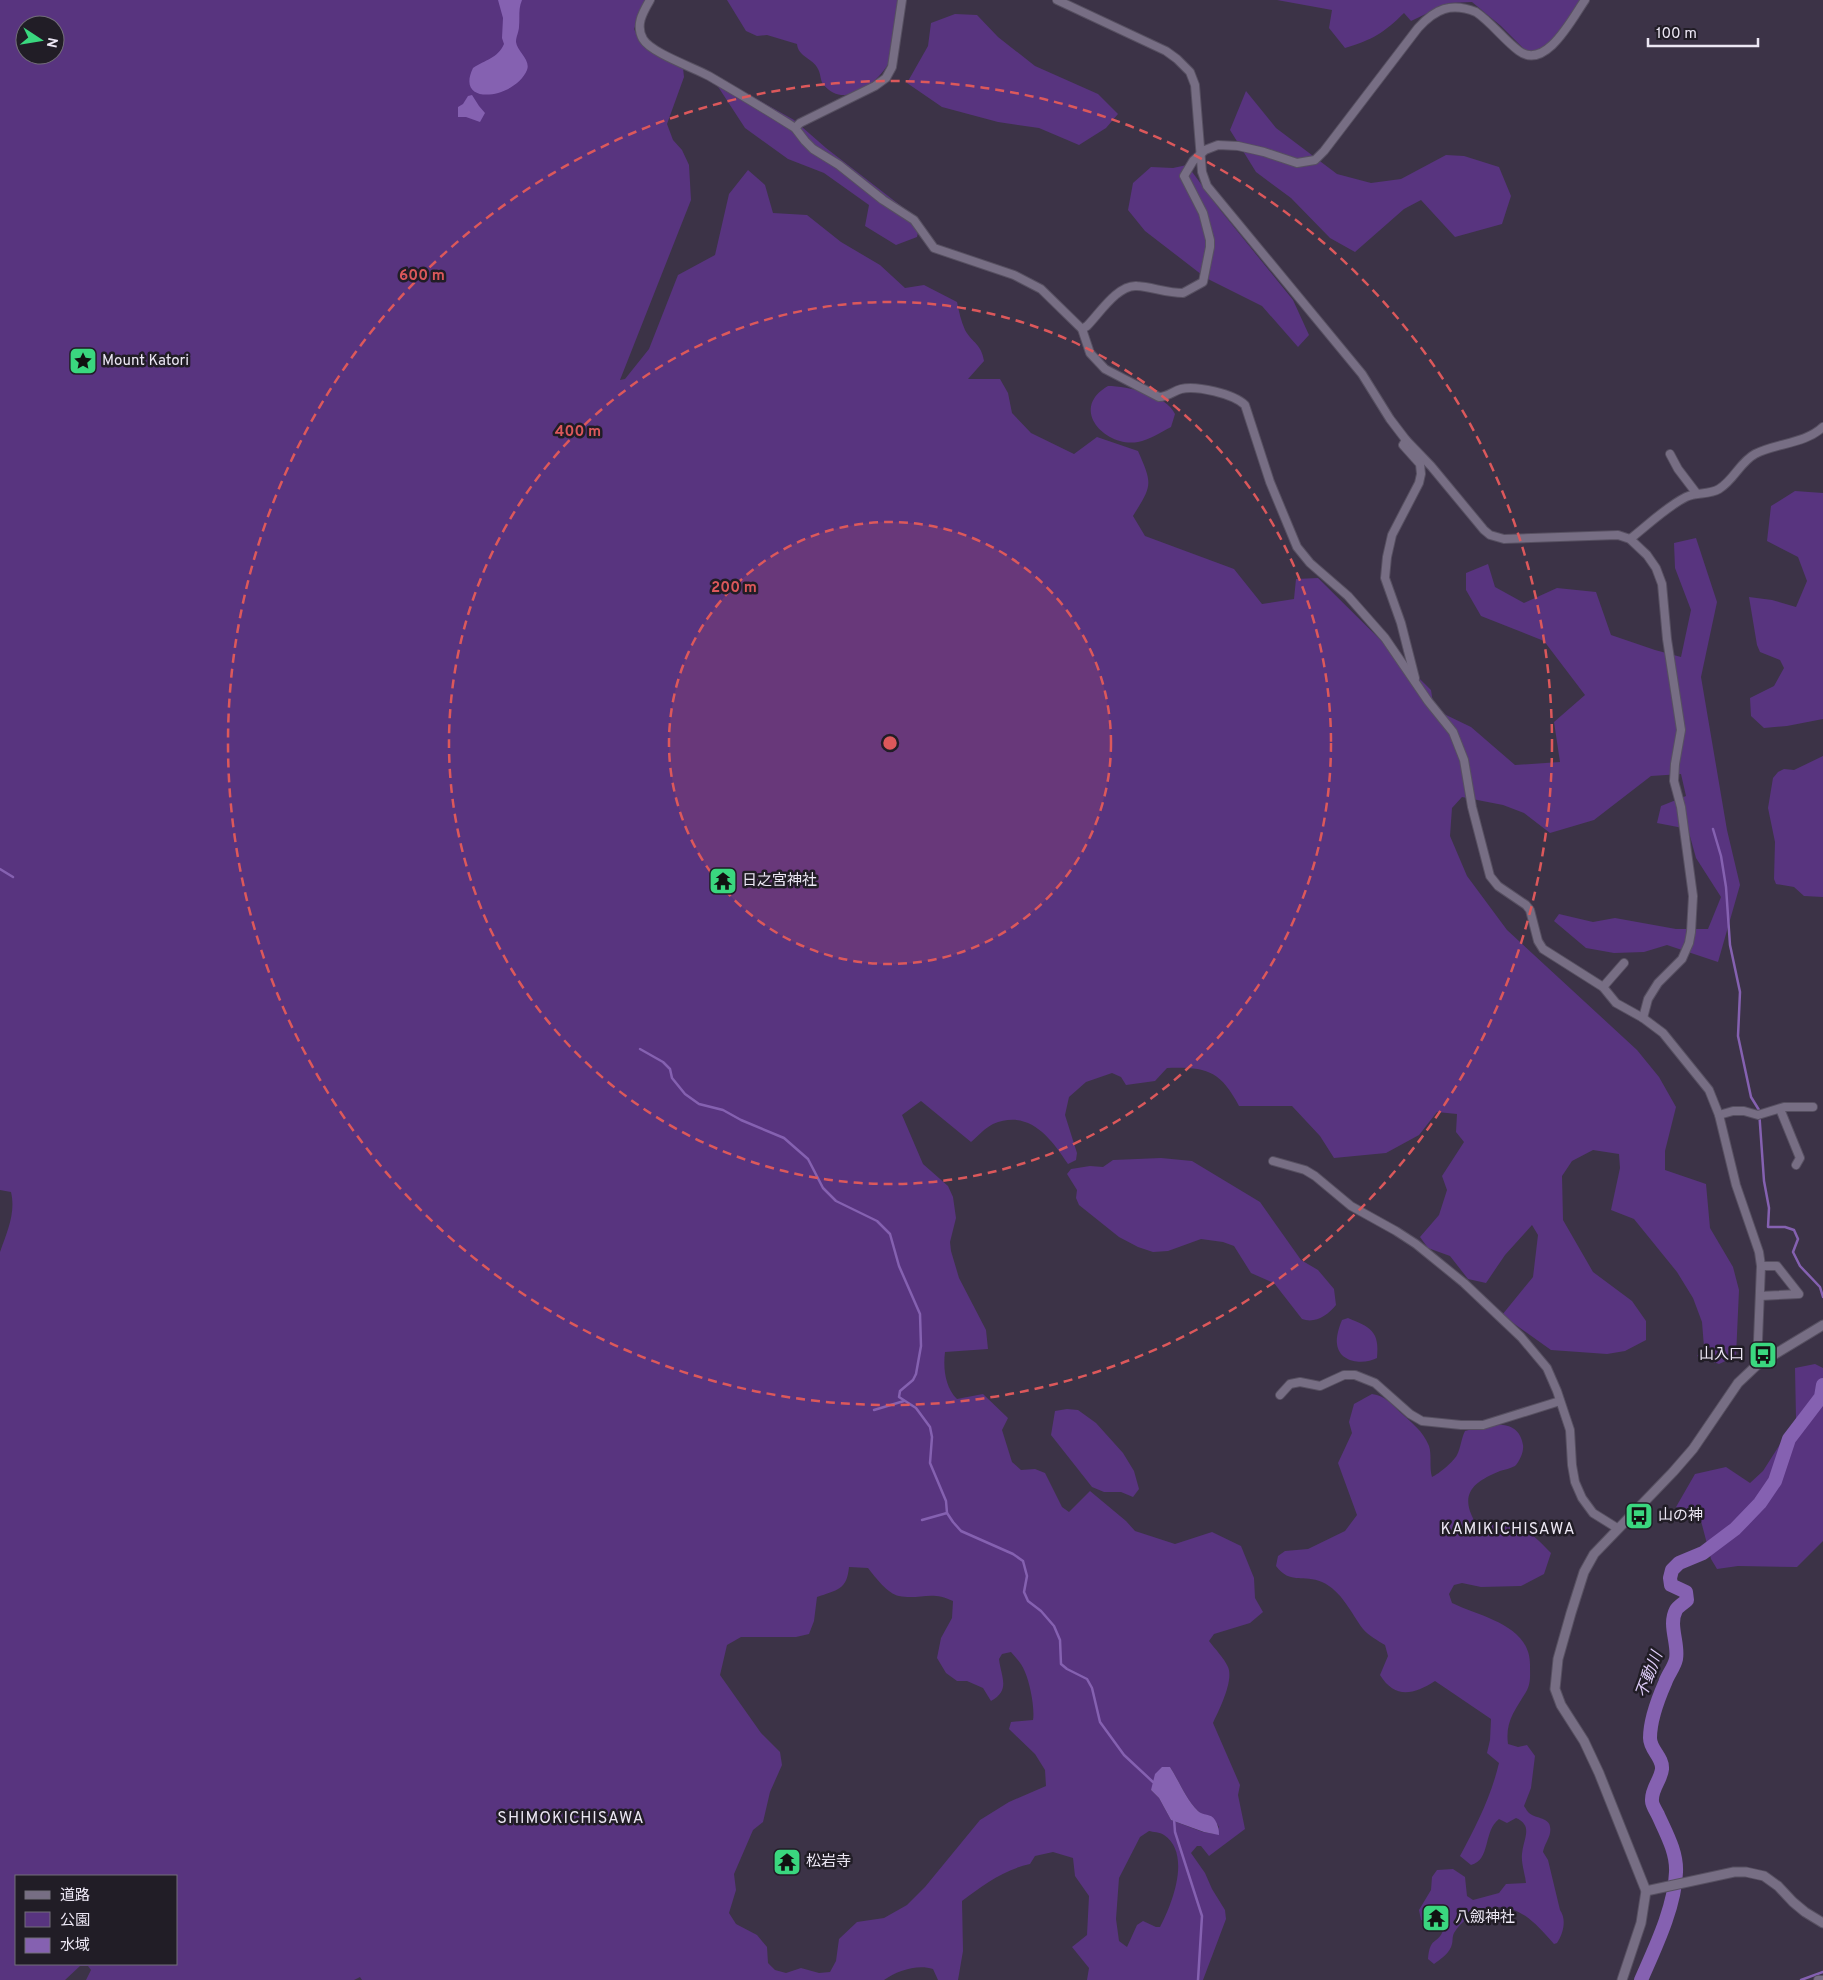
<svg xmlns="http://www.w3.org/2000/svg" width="1823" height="1980" viewBox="0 0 1823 1980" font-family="Overpass,'Noto Sans JP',sans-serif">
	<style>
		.green { fill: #58347f; fill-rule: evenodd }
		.water { fill: #8561b1 }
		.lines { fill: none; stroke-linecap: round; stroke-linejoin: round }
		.stream { stroke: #8561b1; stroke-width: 2.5 }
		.river { stroke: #8561b1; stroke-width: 14 }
		.minor-casing { stroke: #575061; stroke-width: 10 }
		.tertiary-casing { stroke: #575061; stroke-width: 11 }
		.minor { stroke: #776e84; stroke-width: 8 }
		.tertiary { stroke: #776e84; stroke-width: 9 }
		.ring { fill: none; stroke: #dc585b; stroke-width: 2.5; stroke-dasharray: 9 6 }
		.labels { text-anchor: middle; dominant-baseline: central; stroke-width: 5; stroke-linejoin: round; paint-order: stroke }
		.poi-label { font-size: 15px; fill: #ece7f4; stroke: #211d26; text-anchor: start }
		.neighbourhood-label { font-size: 16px; letter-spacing: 1px; fill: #ece7f4; stroke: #211d26 }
		.water-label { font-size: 16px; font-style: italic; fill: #ddcbf7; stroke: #211d26 }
		.centre { fill: #dc585b; stroke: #211d26; stroke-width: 2.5 }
		.ring-label { font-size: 15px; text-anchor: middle; font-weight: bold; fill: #dc585b; stroke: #211d26; stroke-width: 5; stroke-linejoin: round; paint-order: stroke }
	</style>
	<rect width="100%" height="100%" fill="#3c3347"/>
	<g class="green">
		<path d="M0 0H646L634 29 642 45 683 68 684 77 667 124 673 140 682 150 689 165 691 200 620 380 625 379 649 349 678 275 715 255 729 194 748 170 765 185 773 213 807 215 841 242 880 265 905 288 924 285 957 302C959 312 961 321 965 330 973 344 981 343 984 361L968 379H1000L1008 393 1012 413 1031 433 1074 454 1097 437 1138 451C1153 485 1152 485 1133 516L1145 536 1234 569 1262 604 1294 599 1296 579 1318 578 1431 690 1433 703 1444 714 1471 727 1515 765 1560 762 1554 722 1585 695 1544 641 1481 616 1466 590V573L1488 564 1495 587 1524 603 1557 588 1596 592 1611 635 1655 650 1681 657 1691 610 1675 568 1674 543 1696 538 1717 602 1701 677 1727 830 1740 885 1718 962 1667 945 1644 952 1614 953 1586 948 1554 921 1559 914 1593 922 1615 918 1676 929H1708L1721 897 1696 858 1688 829 1657 823 1661 806 1686 796 1681 774 1651 776 1594 820 1550 833 1524 813 1503 805 1462 797 1452 808 1450 836 1467 876 1507 930 1637 1050 1659 1077 1676 1107 1665 1151V1170L1706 1184 1710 1228 1733 1267 1739 1290 1736 1356 1719 1364 1697 1356 1704 1347 1702 1322 1693 1298 1677 1272 1634 1219 1611 1210 1620 1168 1619 1154 1593 1150 1572 1161 1562 1176 1563 1220 1593 1272 1632 1301 1646 1321V1340L1625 1351 1607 1354 1551 1350 1502 1315 1533 1277 1538 1235 1532 1225 1505 1255 1486 1283 1468 1279 1450 1256 1428 1248 1420 1237 1439 1215 1447 1190 1442 1176 1464 1142 1456 1132 1457 1114 1437 1112 1419 1135 1386 1153 1334 1158 1320 1136 1292 1106H1239C1220 1070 1206 1067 1167 1068L1155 1081 1126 1085 1121 1077 1112 1073 1086 1082 1069 1097 1065 1115 1077 1153 1076 1160 1068 1164C1050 1137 1029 1109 993 1124 985 1128 978 1136 971 1142L921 1101 902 1115 923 1164 948 1186 953 1197 956 1218 950 1242 951 1251 959 1278 986 1330 988 1349 945 1352C943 1368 945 1387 957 1399L983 1394 1008 1418 1002 1430 1012 1462 1021 1470 1035 1469 1045 1473 1062 1507 1069 1512 1090 1491 1126 1521 1135 1531 1175 1544 1212 1532 1241 1546 1254 1578 1255 1598 1263 1612 1250 1623 1214 1634 1209 1641C1215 1649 1224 1658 1228 1667 1234 1681 1219 1710 1213 1723L1240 1785 1238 1795 1245 1829 1209 1856 1201 1846H1197L1191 1853 1205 1873 1212 1889 1225 1910 1226 1919 1203 1980H1087L1089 1968 1072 1947 1087 1935 1089 1896 1075 1876 1073 1858 1053 1852 1035 1856 1030 1864C1003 1870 983 1885 962 1901L963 1951 958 1980H938L933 1969C917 1964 897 1971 884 1980H362L360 1977 354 1980H86L91 1970 88 1966H80L65 1980H0V1252C7 1232 16 1213 11 1192L0 1190ZM25 25H55V55H25ZM849 1567 868 1568C875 1577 888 1594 899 1596 920 1600 931 1590 953 1601L952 1618 941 1638 937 1658 946 1673 957 1681H967L983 1688 991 1701C1011 1690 1001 1677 999 1659L1002 1654 1011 1652C1016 1658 1022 1664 1025 1672 1030 1683 1035 1709 1033 1720L1011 1722 1009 1729 1035 1754 1045 1770 1046 1786 1009 1802 980 1820 925 1887 907 1905 884 1918 857 1922 839 1939 836 1961 830 1972 819 1973 801 1968 786 1973 775 1970 768 1963 767 1947 757 1935 736 1924 729 1913 736 1890 734 1874 753 1830 763 1822 770 1792 782 1765 780 1752 761 1733 720 1675 727 1645 741 1637H796L809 1634 814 1621 817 1597C837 1590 847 1590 849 1567ZM1170 1767C1179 1781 1186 1799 1198 1811 1207 1819 1210 1811 1219 1827L1215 1834 1203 1832 1171 1820 1159 1798 1151 1790ZM1149 1831C1153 1832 1160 1832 1164 1835 1192 1854 1172 1904 1160 1927H1156L1143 1921 1137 1925 1127 1947 1119 1941 1116 1919 1119 1878 1140 1837ZM16 1876H176V1964H16Z"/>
		<path d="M727 0H901C899 15 898 45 892 57 881 81 845 112 823 84 820 80 821 74 818 69 813 58 798 57 797 44L767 35 757 36 746 31Z"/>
		<path d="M1277 0H1583L1555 37 1540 51H1526L1501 26 1472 2 1449 3 1411 21 1404 13C1384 33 1372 40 1345 48L1329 28 1332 10Z"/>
		<polygon points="955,14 977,15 998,37 1035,66 1098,94 1118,114 1106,128 1079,145 1039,128 998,122 942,107 907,83 928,46 931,23"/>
		<polygon points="715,82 741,90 794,120 826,148 914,216 919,228 917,237 896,245 865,226 869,205 824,173 788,159 745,128"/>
		<polygon points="1246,91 1276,128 1337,174 1371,183 1401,179 1446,155 1464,156 1499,167 1511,196 1502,224 1455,237 1421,200 1404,209 1355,252 1330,238 1291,198 1256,172 1230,130"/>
		<polygon points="1187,165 1221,211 1293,300 1309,335 1298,347 1262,306 1206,278 1145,231 1128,210 1133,183 1151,167 1173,168"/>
		<path d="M1108 386C1128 386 1166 395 1175 414L1171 427C1161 432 1149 440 1138 442 1106 448 1068 409 1108 386Z"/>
		<polygon points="1795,491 1823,493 1823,719 1787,726 1764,728 1751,716 1750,698 1774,686 1784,668 1780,660 1760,652 1757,645 1749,597 1772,600 1796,607 1807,581 1798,557 1767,541 1771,506"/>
		<polygon points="1823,756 1823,897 1804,896 1794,887 1776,884 1774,879 1775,842 1768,808 1773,778 1778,772 1784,769 1794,770"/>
		<path d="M1161 1158 1192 1161 1260 1202 1301 1260 1318 1270 1334 1289 1336 1305C1328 1315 1315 1324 1302 1319L1274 1283 1251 1273 1234 1246 1223 1242 1201 1239 1168 1251 1153 1252 1138 1247 1119 1237 1079 1205 1076 1198 1077 1190 1067 1174 1071 1169 1090 1166 1103 1167 1113 1160Z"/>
		<path d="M1348 1318C1370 1327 1380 1331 1377 1358 1364 1365 1339 1363 1337 1344 1336 1337 1339 1327 1342 1320Z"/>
		<polygon points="1815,1364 1823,1368 1823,1541 1797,1567 1738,1566 1717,1569 1711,1559 1701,1521 1676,1507 1695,1474 1726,1467 1750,1483 1763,1471 1796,1419 1795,1368"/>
		<path d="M1372 1394C1386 1396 1391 1404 1401 1413 1412 1423 1423 1431 1429 1446 1432 1455 1429 1467 1432 1477 1439 1474 1454 1461 1457 1455 1461 1447 1461 1439 1465 1431 1486 1426 1518 1415 1523 1445 1524 1451 1520 1461 1515 1466 1511 1468 1504 1470 1500 1471 1473 1482 1459 1494 1475 1522 1517 1522 1521 1522 1551 1553L1544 1574 1521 1586 1481 1587 1462 1583 1454 1585 1449 1594 1452 1603C1481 1617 1531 1625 1530 1666 1530 1676 1531 1683 1526 1692 1515 1710 1505 1722 1508 1744L1518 1747 1527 1745 1535 1756 1531 1788 1524 1806C1526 1809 1527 1811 1529 1813 1537 1820 1553 1816 1550 1833 1549 1839 1544 1845 1543 1852L1548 1860 1560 1910C1567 1920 1563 1934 1557 1943L1554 1944C1533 1920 1514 1898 1479 1911 1470 1915 1459 1924 1454 1933 1452 1937 1453 1941 1452 1944 1450 1953 1441 1959 1434 1964L1428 1959C1430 1936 1437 1945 1443 1931L1439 1925 1421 1920 1419 1910 1431 1890 1432 1877 1437 1870 1453 1869 1465 1877 1467 1896 1473 1900 1499 1893 1506 1884 1526 1883C1525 1874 1521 1863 1522 1854 1523 1839 1534 1826 1516 1818L1507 1823 1499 1819C1483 1831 1491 1860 1471 1865L1460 1856C1476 1826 1491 1797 1499 1763L1487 1753 1490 1740 1491 1719 1435 1681C1413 1695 1395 1699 1380 1675L1388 1656 1385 1645C1377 1640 1369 1636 1363 1629 1351 1613 1342 1591 1322 1582 1304 1574 1290 1585 1276 1566L1278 1556 1285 1551 1308 1549 1345 1531 1357 1515 1338 1463 1352 1433 1349 1422 1354 1404Z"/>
		<polygon points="1067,1409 1078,1410 1096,1423 1123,1453 1134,1471 1139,1489 1133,1497 1121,1492 1104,1492 1092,1487 1051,1435 1055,1411"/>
	</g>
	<g class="water">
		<path d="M498 0H522C518 9 520 17 519 27 519 31 516 37 516 42 517 51 531 60 527 70 515 99 454 107 473 68 485 60 498 58 504 44L502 38 503 18Z"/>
		<polygon points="472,95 479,106 485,113 480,122 466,117 458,117 458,107 463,104 468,96"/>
		<path d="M1162 1767H1170C1179 1781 1186 1799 1198 1811 1203 1816 1211 1813 1215 1820 1218 1825 1219 1829 1219 1835L1204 1832 1171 1820 1159 1798 1151 1790 1155 1774Z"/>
	</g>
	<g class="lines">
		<g class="stream">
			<polyline points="1713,829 1721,856 1726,887 1730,945 1740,992 1738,1036 1751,1097 1759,1110 1764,1181 1769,1208 1768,1227 1785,1227 1794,1230 1798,1239 1793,1252 1800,1266 1820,1287 1823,1297"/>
			<polyline points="0,869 13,877"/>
			<polyline points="640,1049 663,1062 670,1069 672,1078 685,1094 699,1104 723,1110 741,1120 784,1138 808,1159 823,1188 836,1201 877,1221 890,1234 899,1266 920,1314 921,1346 916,1374 913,1380 900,1391 899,1397 916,1408 930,1427 932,1437 930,1463 946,1501 947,1513 953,1522 961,1531 1013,1554 1023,1561 1027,1576 1024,1592 1028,1601 1041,1611 1054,1626 1060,1640 1061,1664 1067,1669 1087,1679 1092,1688 1100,1722 1124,1755 1153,1782"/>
			<polyline points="874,1410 904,1401"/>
			<polyline points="922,1520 947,1513"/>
			<polyline points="1174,1819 1175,1832 1202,1916 1198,1980"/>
			<polyline points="1801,1980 1823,1972"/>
		</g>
		<path class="river" d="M1641 1980C1655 1948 1675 1907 1676 1872 1677 1852 1666 1833 1658 1815 1656 1811 1652 1805 1652 1801 1651 1789 1661 1780 1662 1769 1663 1757 1650 1750 1650 1738 1650 1720 1658 1699 1665 1683 1668 1674 1674 1668 1676 1659 1679 1644 1668 1625 1676 1610 1678 1606 1684 1603 1687 1600L1686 1592 1671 1585 1670 1578 1672 1570 1679 1563 1703 1553 1735 1529 1760 1503 1775 1481 1789 1439 1821 1397 1823 1385"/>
		<defs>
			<g id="minor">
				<path d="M650 0C643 12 635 25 643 39 651 53 695 68 709 76 738 93 767 110 795 128L805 141 813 149 839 165 883 200 914 220 934 248 1014 275 1041 289 1082 329 1090 353 1105 369 1159 397C1168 397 1173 391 1181 389 1196 385 1234 394 1245 405L1270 482 1297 547 1310 563 1348 596 1385 638 1428 701 1453 732 1464 760 1472 807 1490 876 1498 886 1526 905 1530 910 1538 941 1543 949 1603 987 1616 1003 1643 1018 1663 1033 1709 1090 1719 1115 1736 1185 1759 1252 1761 1266 1757 1365"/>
				<polyline points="1057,0 1166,51 1177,59 1190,72 1195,85 1202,172 1207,186 1362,374 1390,419 1406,440 1431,466 1484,530 1490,535 1504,539 1618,535 1630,539 1647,555 1656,568 1662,584 1667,639 1681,730 1675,764 1674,781 1681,807 1693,896 1691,932 1689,943 1682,959 1658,983 1648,999 1643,1018"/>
				<polyline points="795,128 800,123 875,86 886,78 892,67 902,0"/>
				<path d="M1082 329 1087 326C1099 314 1118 284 1137 286 1152 287 1167 293 1183 293L1203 282 1210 247V240L1203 213 1184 176 1193 161 1205 150 1218 145 1238 146 1264 152 1297 163 1315 160 1324 151 1418 28C1435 9 1451 2 1476 12 1492 23 1504 40 1519 51 1546 71 1573 17 1585 0"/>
				<polyline points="1406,440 1403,445 1420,464 1421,474 1419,483 1392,535 1387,557 1385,578 1401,623 1415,678"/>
				<polyline points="1670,454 1678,469 1697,494"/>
				<path d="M1630 539C1648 525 1666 507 1686 497 1696 492 1709 495 1719 489 1734 480 1740 462 1755 454 1776 443 1805 444 1823 427"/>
				<polyline points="1603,987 1624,963"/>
				<polyline points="1780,1109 1800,1158 1796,1165"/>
				<polyline points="1719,1115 1733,1111 1744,1111 1758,1115 1784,1107 1813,1107"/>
				<polyline points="1273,1161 1305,1170 1315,1176 1351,1206 1396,1231 1416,1244 1464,1283 1521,1337 1547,1368 1557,1391 1570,1430 1572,1465 1575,1482 1582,1498 1593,1513 1617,1528"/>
				<polyline points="1760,1296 1799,1294 1777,1266 1761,1266"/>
				<polyline points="1280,1395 1290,1384 1300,1382 1320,1386 1344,1375 1355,1375 1375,1383 1410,1414 1422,1421 1461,1425 1483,1425 1560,1401"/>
				<polyline points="1818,1980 1823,1980"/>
			</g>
			<g id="tertiary">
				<polyline points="1646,1891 1734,1872 1746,1872 1764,1876 1778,1886 1793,1902 1805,1912 1823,1923"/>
				<polyline points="1622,1980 1641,1923 1646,1891 1599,1773 1584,1741 1561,1705 1555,1689 1558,1659 1571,1613 1584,1572 1594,1554 1673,1472 1693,1449 1738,1383 1757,1365 1823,1325"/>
			</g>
		</defs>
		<use href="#minor" class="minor-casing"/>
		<use href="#tertiary" class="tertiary-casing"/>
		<use href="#minor" class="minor"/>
		<use href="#tertiary" class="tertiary"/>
	</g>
	<circle cx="890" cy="743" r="221" fill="#dc585b" fill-opacity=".12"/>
	<g class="ring">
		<circle cx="890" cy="743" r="221"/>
		<circle cx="890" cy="743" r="441"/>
		<circle cx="890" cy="743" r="662"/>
	</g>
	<defs>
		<symbol id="sight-square" viewBox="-11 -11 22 22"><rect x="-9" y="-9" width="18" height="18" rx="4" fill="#3ad77f" stroke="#211d26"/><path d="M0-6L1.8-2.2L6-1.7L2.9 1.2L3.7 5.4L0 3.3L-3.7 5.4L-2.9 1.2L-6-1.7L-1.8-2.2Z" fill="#111"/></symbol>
		<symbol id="temple-square" viewBox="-11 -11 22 22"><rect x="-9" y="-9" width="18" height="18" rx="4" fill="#3ad77f" stroke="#211d26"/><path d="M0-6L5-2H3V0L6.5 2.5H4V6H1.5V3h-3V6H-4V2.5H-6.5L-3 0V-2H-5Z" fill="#111"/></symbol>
		<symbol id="bus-square" viewBox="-11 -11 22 22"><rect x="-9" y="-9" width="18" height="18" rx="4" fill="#3ad77f" stroke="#211d26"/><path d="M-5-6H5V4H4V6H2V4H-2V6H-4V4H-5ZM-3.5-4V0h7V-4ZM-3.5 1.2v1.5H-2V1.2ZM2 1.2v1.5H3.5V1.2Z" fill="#111"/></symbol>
	</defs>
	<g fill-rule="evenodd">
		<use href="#sight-square" x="67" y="345" width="32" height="32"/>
		<use href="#temple-square" x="707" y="865" width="32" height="32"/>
		<use href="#bus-square" x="1747" y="1339" width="32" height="32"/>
		<use href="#bus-square" x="1623" y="1500" width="32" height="32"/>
		<use href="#temple-square" x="771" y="1846" width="32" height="32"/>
		<use href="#temple-square" x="1420" y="1902" width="32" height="32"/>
	</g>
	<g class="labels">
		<g class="poi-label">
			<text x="102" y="361">Mount Katori</text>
			<text x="742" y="881">日之宮神社</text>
			<text x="1744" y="1355" text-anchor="end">山入口</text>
			<text x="1658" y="1516">山の神</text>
			<text x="806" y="1862">松岩寺</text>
			<text x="1455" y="1918">八劔神社</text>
		</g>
		<g class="neighbourhood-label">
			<text x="1508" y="1530">KAMIKICHISAWA</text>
			<text x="571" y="1819">SHIMOKICHISAWA</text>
		</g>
		<g class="water-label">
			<text transform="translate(1650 1675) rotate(-69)">不動川</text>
		</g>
	</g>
	<circle cx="890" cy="743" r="8" class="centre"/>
	<g class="ring-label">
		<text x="422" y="280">600 m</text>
		<text x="578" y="436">400 m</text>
		<text x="734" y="592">200 m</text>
	</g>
	<rect x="15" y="1875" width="162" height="90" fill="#211d26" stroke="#726e78"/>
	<rect x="25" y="1891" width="25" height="8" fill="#776e84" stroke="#726e78"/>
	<text x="60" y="1900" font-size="15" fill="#ece7f4">道路</text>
	<rect x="25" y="1912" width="25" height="15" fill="#58347f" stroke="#726e78"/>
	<text x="60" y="1925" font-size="15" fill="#ece7f4">公園</text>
	<rect x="25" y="1938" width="25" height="15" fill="#8561b1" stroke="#726e78"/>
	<text x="60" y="1950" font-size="15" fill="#ece7f4">水域</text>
	<g transform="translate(40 40) rotate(102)"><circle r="24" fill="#211d26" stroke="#726e78"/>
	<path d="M0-4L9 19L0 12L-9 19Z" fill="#3ad77f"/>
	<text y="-8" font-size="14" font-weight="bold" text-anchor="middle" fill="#ece7f4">N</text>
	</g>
	<path d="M1648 38v8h110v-8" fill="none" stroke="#ece7f4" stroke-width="2.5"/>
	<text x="1656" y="38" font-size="15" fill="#ece7f4" stroke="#211d26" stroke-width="4" paint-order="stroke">100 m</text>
</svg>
